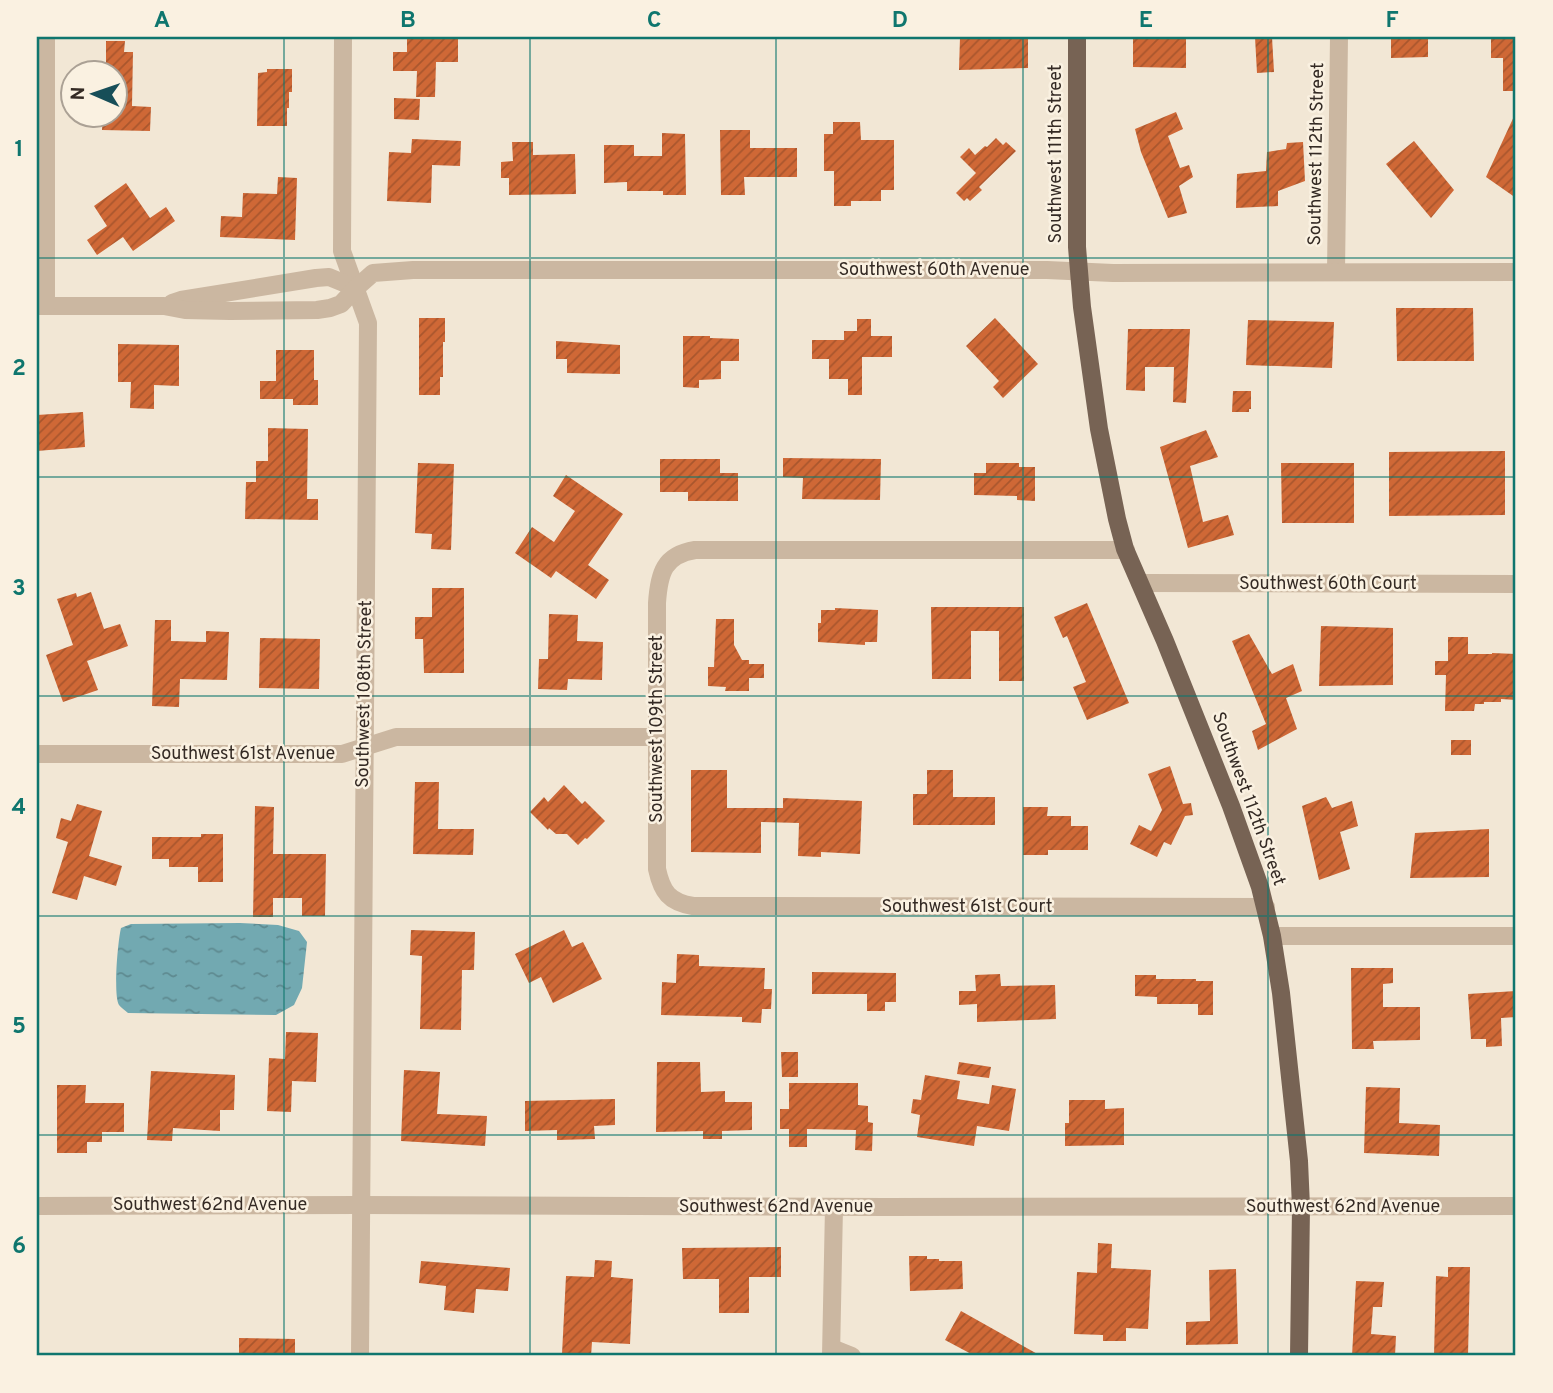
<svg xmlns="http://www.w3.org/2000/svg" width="1553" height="1393" viewBox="0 0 1553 1393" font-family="Overpass,sans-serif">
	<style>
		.water { fill: url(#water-ripples) }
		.building { fill: url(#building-hatch) }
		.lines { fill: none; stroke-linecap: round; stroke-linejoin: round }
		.minor { stroke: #cbb7a1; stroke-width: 18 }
		.major { stroke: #776354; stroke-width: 18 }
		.grid { fill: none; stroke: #0f766e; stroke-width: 2; stroke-opacity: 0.55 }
		.labels { text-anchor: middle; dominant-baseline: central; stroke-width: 5; stroke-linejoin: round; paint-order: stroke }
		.street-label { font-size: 18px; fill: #342a24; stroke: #faf1e1 }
		.neatline { fill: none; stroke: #0f766e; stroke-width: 2.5 }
		.grid-label { font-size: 23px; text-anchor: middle; font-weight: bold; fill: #0f766e }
	</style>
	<defs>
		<pattern id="water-ripples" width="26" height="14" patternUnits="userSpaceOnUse" patternTransform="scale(1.75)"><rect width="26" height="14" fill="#72a9b1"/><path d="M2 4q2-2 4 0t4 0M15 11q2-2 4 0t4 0" fill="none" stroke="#5e8a90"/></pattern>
		<pattern id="building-hatch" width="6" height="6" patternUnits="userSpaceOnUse" patternTransform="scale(1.75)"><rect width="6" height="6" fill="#cf6836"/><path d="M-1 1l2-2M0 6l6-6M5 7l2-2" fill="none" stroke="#a9562d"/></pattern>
	</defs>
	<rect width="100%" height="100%" fill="#f2e7d5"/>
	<path class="water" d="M240 923 278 925 299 931 307 942 302 988 294 1005 276 1015 128 1013C125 1010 121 1008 119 1005 113 995 118 940 121 928L131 924Z"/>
	<g class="building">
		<polygon points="407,37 458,37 458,62 436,62 435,97 416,97 417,71 393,71 393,52 407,52"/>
		<polygon points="960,37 1028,37 1028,68 959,70"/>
		<polygon points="1133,37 1186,37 1186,68 1133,67"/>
		<polygon points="1255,37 1272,37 1274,72 1257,73"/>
		<polygon points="1391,37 1428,37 1428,57 1391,58"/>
		<polygon points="1491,37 1516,37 1516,91 1503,91 1503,58 1491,58"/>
		<polygon points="106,41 125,41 124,52 133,52 132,106 151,107 150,131 102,130 103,116 116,116 116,74 106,74"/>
		<polygon points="267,69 292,69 292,92 289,92 289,108 287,108 287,126 257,126 258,73 267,72"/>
		<polygon points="394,98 420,99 419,120 394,119"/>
		<polygon points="1176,112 1183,129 1168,136 1180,168 1189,165 1193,177 1179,186 1187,213 1168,218 1141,152 1135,129"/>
		<polygon points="1516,112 1516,198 1486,177"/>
		<polygon points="833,122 860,122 861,140 894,140 894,190 881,190 881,201 851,201 851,206 834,206 834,171 824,171 824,134 833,134"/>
		<polygon points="720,130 750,130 750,148 797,148 797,177 744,177 745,195 721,195"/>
		<polygon points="662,133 685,134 686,195 663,195 663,191 627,191 627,182 604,183 604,145 634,145 634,156 662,156"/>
		<polygon points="996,138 1003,145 1006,142 1016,151 979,187 982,190 970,201 967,198 964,201 956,193 976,173 960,157 969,148 975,155 985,146 987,147"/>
		<polygon points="412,139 461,141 460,166 432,165 431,203 387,201 389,152 411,153"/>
		<polygon points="1414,141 1454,190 1431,218 1386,164"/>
		<polygon points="512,142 533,142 533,155 575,154 576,194 509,195 509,178 501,178 501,162 513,161"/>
		<polygon points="1303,142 1305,181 1278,191 1278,206 1236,208 1237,174 1266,171 1267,152 1286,149 1287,143"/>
		<polygon points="278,177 297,178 295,240 220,237 221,216 242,217 243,193 277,194"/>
		<polygon points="126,183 150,218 166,207 175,221 133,251 123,237 97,255 87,240 107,226 94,206"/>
		<polygon points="1396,308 1473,308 1474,361 1397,361"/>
		<polygon points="419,318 445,318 445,342 443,342 443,377 440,377 440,395 419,395"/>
		<polygon points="995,318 1038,364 1003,398 993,387 999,381 966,346"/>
		<polygon points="857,319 871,319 871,336 892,336 892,357 862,357 862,395 848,395 848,379 829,379 829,359 812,359 812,340 844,340 844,331 857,331"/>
		<polygon points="1248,320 1334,322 1332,368 1246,365"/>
		<polygon points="1128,329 1190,329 1186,403 1173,402 1174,367 1145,367 1145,391 1126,390"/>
		<polygon points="683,336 710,336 710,338 739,339 739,361 721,361 721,379 699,380 699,388 683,387"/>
		<polygon points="556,341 620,345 620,374 567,373 567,359 556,359"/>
		<polygon points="118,344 179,345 179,386 154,385 154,409 130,408 131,382 118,382"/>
		<polygon points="276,350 314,350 314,380 318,380 318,405 293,405 293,399 260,399 260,381 276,381"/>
		<polygon points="1233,391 1251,391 1251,409 1249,409 1249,412 1232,412"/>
		<polygon points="83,412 85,447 37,451 37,415"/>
		<polygon points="268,428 308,429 307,499 318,499 318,520 245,519 246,482 256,482 256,461 268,461"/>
		<polygon points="1206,430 1218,457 1190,466 1203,522 1228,515 1234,535 1188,548 1160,447"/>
		<polygon points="1505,451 1505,515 1389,516 1389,452"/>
		<polygon points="783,458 881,459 880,500 802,499 803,478 783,477"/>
		<polygon points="660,459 720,459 720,473 738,473 738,501 688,501 688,492 660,492"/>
		<polygon points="418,463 454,464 451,550 431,549 432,534 415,533"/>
		<polygon points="986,463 1019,463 1019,467 1035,467 1035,501 1017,500 1017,496 974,495 974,473 986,473"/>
		<polygon points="1281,463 1354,463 1354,523 1282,523"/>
		<polygon points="566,475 623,514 588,565 609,580 596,599 556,571 551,578 515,553 532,527 554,542 575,511 553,496"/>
		<polygon points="432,588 464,588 464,673 424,673 423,639 415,639 415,617 432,617"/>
		<polygon points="91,592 104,629 120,624 128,646 87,661 98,690 63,702 46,655 73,645 57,599 76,593 77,597"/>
		<polygon points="1087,603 1129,703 1087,720 1073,687 1086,682 1067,636 1063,638 1054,617"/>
		<polygon points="931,607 1024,607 1024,681 999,681 999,631 971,631 971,679 932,679"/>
		<polygon points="835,608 878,610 877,642 865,642 865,645 818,642 818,623 821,623 821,610 835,610"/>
		<polygon points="549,614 578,615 577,641 603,642 602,680 568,679 567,690 538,689 539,659 548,659"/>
		<polygon points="716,619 734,619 734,645 742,660 749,660 749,664 764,664 764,678 749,678 749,691 725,691 726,687 708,686 708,667 714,667"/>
		<polygon points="155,620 171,620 171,641 206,642 206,631 229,632 227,680 180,679 179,707 152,706"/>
		<polygon points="1321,626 1393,628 1393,685 1319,686"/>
		<polygon points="1249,634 1272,674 1293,664 1302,691 1286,698 1297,729 1258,750 1252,731 1266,724 1232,641"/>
		<polygon points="1448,637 1468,637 1468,654 1492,654 1492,653 1516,654 1516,700 1501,699 1501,702 1484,702 1484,704 1475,704 1474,711 1445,711 1446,675 1435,675 1435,661 1448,661"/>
		<polygon points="260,638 320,639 319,689 259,688"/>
		<rect x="1451" y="740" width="20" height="15"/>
		<polygon points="1170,766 1183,804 1191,803 1193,815 1185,816 1171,845 1164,842 1157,857 1130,844 1139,825 1151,831 1162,810 1148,774"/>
		<polygon points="691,770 727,770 727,808 783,808 783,798 862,801 860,854 821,852 821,857 798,856 799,823 761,822 761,853 691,852"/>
		<polygon points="927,770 953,770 953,797 995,797 995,825 913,825 913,794 927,794"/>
		<polygon points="415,782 439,782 438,829 474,829 473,855 413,854"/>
		<polygon points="564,785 582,804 585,801 605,821 587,839 585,838 578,845 567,834 556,834 549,828 548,830 530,812 544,797 548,802"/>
		<polygon points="1326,797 1332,808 1352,801 1358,826 1340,832 1350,869 1319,880 1302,806"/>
		<polygon points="77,804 102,811 89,856 122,866 116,886 84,876 77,900 52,893 68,842 56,838 61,818 71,821"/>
		<polygon points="255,806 274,807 273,854 326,854 325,916 302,916 302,898 273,898 273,917 253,917"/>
		<polygon points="1023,807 1048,807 1047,816 1071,816 1071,826 1088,826 1088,850 1048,850 1048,855 1023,855"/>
		<polygon points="1489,829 1489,877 1410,878 1415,833"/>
		<polygon points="201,834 223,834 223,882 198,882 198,867 169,867 169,859 152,859 152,837 201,837"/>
		<polygon points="411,930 475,932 474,970 462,970 461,1030 420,1029 422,956 410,955"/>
		<polygon points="564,930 572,947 583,942 602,979 553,1003 541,977 529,983 515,954"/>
		<polygon points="677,954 699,955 699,966 765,968 764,989 772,989 771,1009 762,1009 761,1023 742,1022 742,1017 661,1015 662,982 676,983"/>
		<polygon points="1351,968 1393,968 1393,983 1383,984 1383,1007 1420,1007 1420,1040 1373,1041 1374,1049 1352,1049"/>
		<polygon points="812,972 896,973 896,1002 885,1002 885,1011 867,1011 867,994 812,994"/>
		<polygon points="1000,974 1001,986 1055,985 1056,1019 977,1022 977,1004 959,1005 959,991 976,991 975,975"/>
		<polygon points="1135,975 1156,975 1156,979 1196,979 1196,981 1213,981 1213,1015 1198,1015 1198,1004 1157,1004 1157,997 1135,996"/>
		<polygon points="1516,991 1516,1017 1501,1018 1502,1046 1486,1047 1486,1039 1471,1039 1468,994"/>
		<polygon points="286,1032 318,1033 316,1082 292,1081 291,1112 267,1111 269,1058 285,1059"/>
		<polygon points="781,1052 798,1052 798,1077 782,1077"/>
		<polygon points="657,1062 700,1062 701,1092 725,1091 725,1102 752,1102 752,1130 722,1131 722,1139 703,1139 703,1131 656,1132"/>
		<polygon points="959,1062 991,1067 989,1078 957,1074"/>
		<polygon points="404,1070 440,1072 437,1114 487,1116 485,1146 401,1141"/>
		<polygon points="151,1071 235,1075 234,1110 220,1110 220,1131 173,1128 172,1141 147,1140"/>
		<polygon points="925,1075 960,1081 957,1099 989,1104 992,1085 1016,1089 1009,1131 977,1126 974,1146 917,1137 920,1115 911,1113 913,1099 921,1100"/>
		<polygon points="789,1083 858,1083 858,1105 868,1106 868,1122 873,1123 872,1151 855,1150 856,1130 807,1129 807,1147 789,1147 789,1129 780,1129 780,1109 789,1109"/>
		<polygon points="57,1085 86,1085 85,1103 124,1103 124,1132 102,1132 102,1142 87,1142 87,1153 57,1153"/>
		<polygon points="1366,1087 1400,1088 1399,1123 1440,1125 1439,1156 1364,1153"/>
		<polygon points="615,1099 615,1125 594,1126 595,1139 557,1140 557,1130 525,1131 525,1101"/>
		<polygon points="1069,1100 1105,1100 1105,1109 1124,1108 1124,1145 1065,1146 1065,1123 1069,1123"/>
		<polygon points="1098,1243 1112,1244 1111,1268 1151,1270 1148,1329 1126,1328 1126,1341 1103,1341 1103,1335 1074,1334 1077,1272 1097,1273"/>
		<polygon points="781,1247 781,1277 749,1277 749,1313 719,1313 719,1279 683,1279 682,1248"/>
		<polygon points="909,1256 927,1256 927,1259 939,1259 939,1261 962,1261 963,1289 910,1291"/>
		<polygon points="595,1260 612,1261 611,1277 633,1279 630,1344 592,1342 591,1356 562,1354 566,1276 594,1277"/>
		<polygon points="421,1261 510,1268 508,1291 476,1289 474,1313 444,1310 446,1286 419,1283"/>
		<polygon points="1448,1267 1470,1267 1468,1356 1434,1356 1436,1276 1448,1277"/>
		<polygon points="1236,1269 1238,1344 1186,1345 1186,1322 1210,1321 1209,1270"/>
		<polygon points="1356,1281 1384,1282 1382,1307 1373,1307 1371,1334 1396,1336 1395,1356 1352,1356"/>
		<polygon points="961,1311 1041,1356 975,1356 945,1340"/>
		<polygon points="239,1338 295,1339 295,1356 239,1356"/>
	</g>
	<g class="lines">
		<g class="minor">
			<polyline points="343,37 342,251 368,323 360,1356"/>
			<polyline points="1336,272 1339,37"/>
			<polyline points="172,303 181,300 316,278 329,277 356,288"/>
			<polyline points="37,306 164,306 185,310 230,311 317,310 330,308 341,304 356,288 373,273 413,270 1047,270 1113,273 1516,272"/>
			<polyline points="46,306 46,37"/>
			<path d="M1126 550H695C664 555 659 573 657 603V869C662 892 669 902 693 906L1266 907"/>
			<polyline points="1140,583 1516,584"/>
			<polyline points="37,754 342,754 396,737 656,737"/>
			<polyline points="1272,936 1516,936"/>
			<polyline points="37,1206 361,1205 885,1207 1516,1206"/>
			<polyline points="832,1348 852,1356"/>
			<polyline points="831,1356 834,1207"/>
		</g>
		<polyline class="major" points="1077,37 1077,247 1082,307 1099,429 1117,519 1125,549 1165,641 1231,806 1260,887 1272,936 1281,993 1299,1161 1301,1207 1299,1356"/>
	</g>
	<path class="grid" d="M284 37V1356M530 37V1356M776 37V1356M1023 37V1356M1268 37V1356M37 258H1516M37 477H1516M37 696H1516M37 916H1516M37 1135H1516"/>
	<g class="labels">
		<g class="street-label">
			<text transform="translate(1056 154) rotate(-90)">Southwest 111th Street</text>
			<text transform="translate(1317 154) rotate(-89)">Southwest 112th Street</text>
			<text x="934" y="270">Southwest 60th Avenue</text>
			<text x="1328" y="584">Southwest 60th Court</text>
			<text transform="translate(365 694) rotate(-89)">Southwest 108th Street</text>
			<text transform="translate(657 729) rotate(-90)">Southwest 109th Street</text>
			<text x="243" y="754">Southwest 61st Avenue</text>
			<text transform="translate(1248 799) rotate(70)">Southwest 112th Street</text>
			<text x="967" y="907">Southwest 61st Court</text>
			<text x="210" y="1205">Southwest 62nd Avenue</text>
			<text x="776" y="1207">Southwest 62nd Avenue</text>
			<text x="1343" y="1207">Southwest 62nd Avenue</text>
		</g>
	</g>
	<rect width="1553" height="1393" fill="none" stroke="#faf1e1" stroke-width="77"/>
	<g transform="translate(94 94) rotate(272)"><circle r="33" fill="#faf1e1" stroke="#aba195" stroke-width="2"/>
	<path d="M0-5L12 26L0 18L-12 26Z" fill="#174e58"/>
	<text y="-10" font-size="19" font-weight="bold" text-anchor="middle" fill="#342a24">N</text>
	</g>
	<rect x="38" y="38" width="1476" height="1316" class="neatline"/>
	<g class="grid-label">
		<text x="162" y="27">A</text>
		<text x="408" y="27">B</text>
		<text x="654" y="27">C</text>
		<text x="900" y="27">D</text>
		<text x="1146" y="27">E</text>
		<text x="1392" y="27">F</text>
		<text x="19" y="156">1</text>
		<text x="19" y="375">2</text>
		<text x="19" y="595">3</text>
		<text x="19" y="814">4</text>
		<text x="19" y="1033">5</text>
		<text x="19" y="1253">6</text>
	</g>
</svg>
